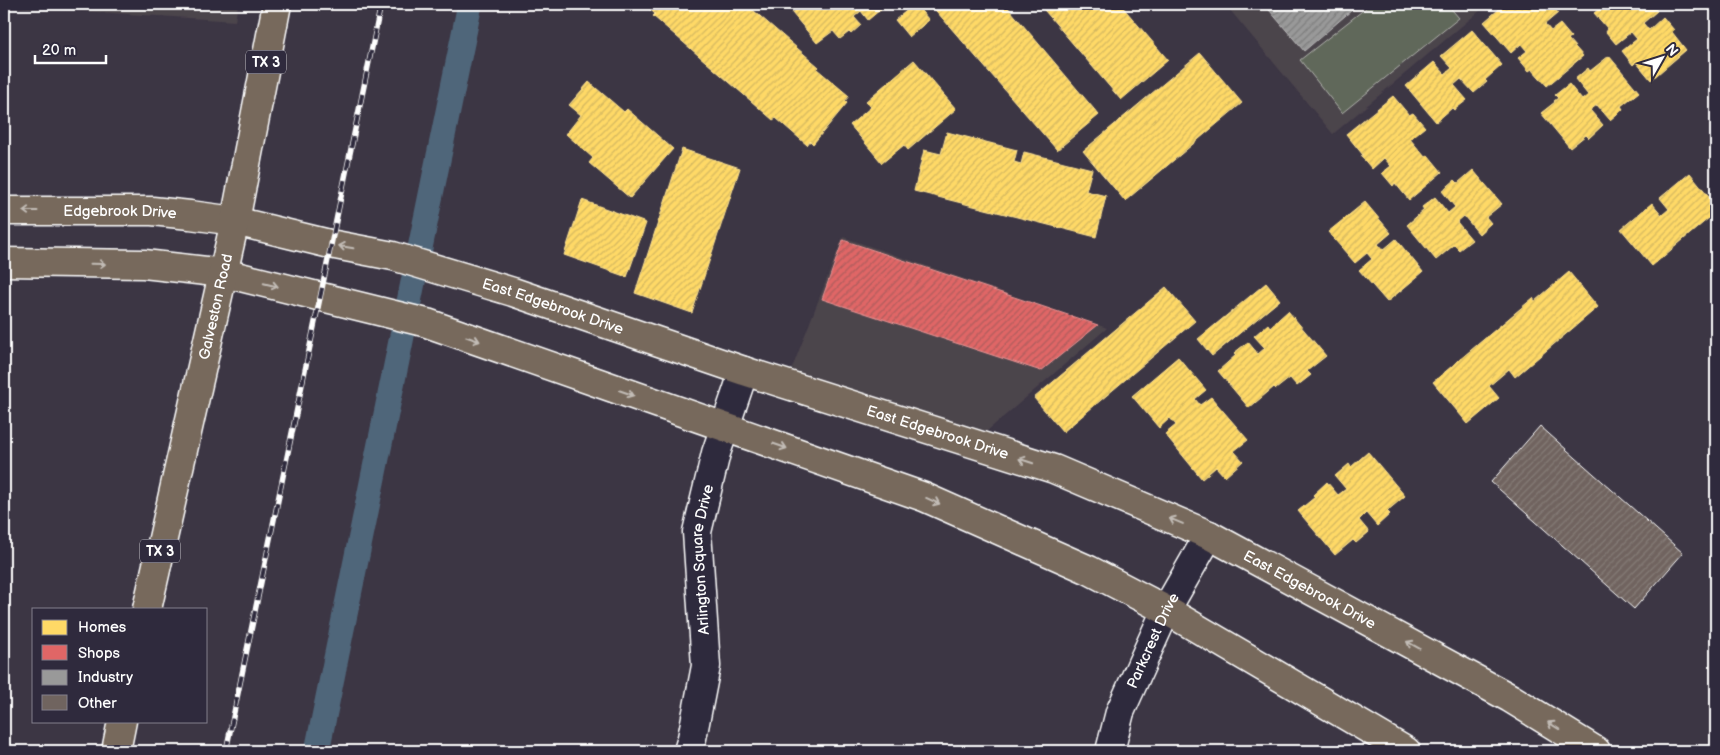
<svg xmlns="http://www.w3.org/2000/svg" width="1720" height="755" viewBox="0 0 1720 755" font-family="'Balsamiq Sans',sans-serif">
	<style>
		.built { fill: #4c444c }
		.pitch { fill: #61675a; stroke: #b0b3ac }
		.homes { fill: url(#homes-hatch); stroke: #ffe494 }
		.shops { fill: url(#shops-hatch); stroke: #e99494 }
		.industry { fill: url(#industry-hatch); stroke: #b8b8b8 }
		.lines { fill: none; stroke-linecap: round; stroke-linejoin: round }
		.canal { stroke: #4f667a; stroke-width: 25 }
		.building { fill: url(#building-hatch); stroke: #fff }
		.minor-casing { stroke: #fff; stroke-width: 31 }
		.major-casing { stroke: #fff; stroke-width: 31 }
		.minor { stroke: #2f2a3d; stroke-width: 28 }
		.major { stroke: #77695c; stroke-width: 28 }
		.rail-casing { stroke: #fff; stroke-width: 5.5 }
		.rail { stroke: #2f2a3d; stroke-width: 4; stroke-dasharray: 11; stroke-linecap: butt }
		.oneway { stroke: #c2bcb6 }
		.labels { text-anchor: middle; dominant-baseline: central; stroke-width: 5; stroke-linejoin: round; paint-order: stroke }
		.shield { fill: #2f2a3d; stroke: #c1bfc5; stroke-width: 1 }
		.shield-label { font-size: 14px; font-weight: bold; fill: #fff }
		.street-label { font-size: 15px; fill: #fff; stroke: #2f2a3d }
	</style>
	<defs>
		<pattern id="homes-hatch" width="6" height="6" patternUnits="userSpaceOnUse" patternTransform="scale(1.25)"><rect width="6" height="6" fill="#ffd966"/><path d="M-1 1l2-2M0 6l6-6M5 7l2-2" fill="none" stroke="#d2b660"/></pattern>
		<pattern id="shops-hatch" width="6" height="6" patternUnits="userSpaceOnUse" patternTransform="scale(1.25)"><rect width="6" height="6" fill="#e06666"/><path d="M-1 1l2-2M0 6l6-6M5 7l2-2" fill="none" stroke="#ac5d5d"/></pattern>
		<pattern id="industry-hatch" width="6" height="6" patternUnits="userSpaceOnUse" patternTransform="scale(1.25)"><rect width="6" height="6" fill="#999"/><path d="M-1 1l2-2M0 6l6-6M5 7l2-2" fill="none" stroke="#7e7e7e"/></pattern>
		<pattern id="building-hatch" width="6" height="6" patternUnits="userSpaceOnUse" patternTransform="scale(1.25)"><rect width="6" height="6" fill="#70645f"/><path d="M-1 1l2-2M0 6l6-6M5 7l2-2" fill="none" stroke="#857b77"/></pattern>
	</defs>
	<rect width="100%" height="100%" fill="#3c3644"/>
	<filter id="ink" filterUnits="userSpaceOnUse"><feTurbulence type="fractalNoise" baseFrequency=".02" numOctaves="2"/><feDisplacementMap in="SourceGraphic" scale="10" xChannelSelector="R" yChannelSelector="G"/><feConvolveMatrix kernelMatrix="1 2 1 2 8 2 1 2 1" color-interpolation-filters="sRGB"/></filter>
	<g filter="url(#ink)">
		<g class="built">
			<polygon points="4,4 238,4 235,21 4,6"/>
			<polygon points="1225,4 1488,4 1333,134"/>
			<polygon points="843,237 1107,328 980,437 791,371"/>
		</g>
		<polygon class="pitch" points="1371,4 1447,4 1459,18 1342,113 1300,60"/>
		<g class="homes">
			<polygon points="644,4 746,4 819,67 817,69 849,96 845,101 847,103 813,144 810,141 807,145 776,118 773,120 653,16 655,14"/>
			<polygon points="803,4 887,4 868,20 861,11 854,17 861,25 851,34 849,32 840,39 833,31 817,43 792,13"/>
			<polygon points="915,4 929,20 909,37 895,20"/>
			<polygon points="930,4 1005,4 1099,115 1057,150"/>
			<polygon points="1039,4 1120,4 1168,60 1121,100"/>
			<polygon points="1505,4 1551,4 1558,13 1545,24 1551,31 1560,24 1571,37 1568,39 1583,56 1547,86 1532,69 1529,71 1518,58 1527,51 1521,44 1511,53 1484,22"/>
			<polygon points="1605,4 1652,4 1657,11 1643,23 1649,30 1663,17 1674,30 1672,32 1686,50 1651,80 1636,62 1633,65 1622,51 1637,39 1631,32 1616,44 1606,32 1608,29 1594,13"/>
			<polygon points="1472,30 1502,65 1485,80 1487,82 1474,93 1461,79 1454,85 1467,100 1454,110 1452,108 1436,122 1406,86 1434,62 1445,74 1452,68 1441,56"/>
			<polygon points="1200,53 1242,103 1125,201 1083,151"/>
			<polygon points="1609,56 1639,92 1621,106 1623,109 1610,120 1597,105 1590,110 1603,125 1589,138 1586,135 1570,148 1541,113 1555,102 1554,101 1558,98 1555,95 1569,84 1582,100 1588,95 1575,79 1588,68 1590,71"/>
			<polygon points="914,60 956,109 908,150 904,145 882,163 850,125 871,107 866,101"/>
			<polygon points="589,82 624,112 627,109 673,149 630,198 589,163 593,158 566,134 581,115 569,105"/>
			<polygon points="1393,96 1409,115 1413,113 1425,127 1410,139 1425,157 1428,155 1442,172 1409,200 1395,183 1393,186 1382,173 1391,166 1384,158 1372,169 1361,156 1363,155 1346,134"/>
			<polygon points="947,132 1017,150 1014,162 1021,164 1024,152 1092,169 1086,191 1106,196 1096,237 914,191 924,150 941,154"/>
			<polygon points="682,149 740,168 692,313 635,293"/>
			<polygon points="1473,170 1502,204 1486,217 1491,223 1479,234 1464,216 1457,222 1472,240 1459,250 1454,245 1436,260 1407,225 1424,210 1422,207 1435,197 1448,213 1455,207 1442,191 1455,180 1458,183"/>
			<polygon points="1690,173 1716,205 1716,212 1652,266 1621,229 1652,203 1662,215 1669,209 1660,198"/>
			<polygon points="582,200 646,223 627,277 564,255"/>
			<polygon points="1365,202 1391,233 1378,244 1383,250 1396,239 1423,272 1387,302 1359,270 1372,259 1367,253 1355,263 1328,232"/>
			<polygon points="1569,272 1598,307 1515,377 1509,369 1489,386 1499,398 1468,424 1433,382 1533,298 1535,301"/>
			<polygon points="1266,283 1280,300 1212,356 1198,339"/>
			<polygon points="1166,287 1195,321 1063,432 1034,398"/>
			<polygon points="1288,311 1326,356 1307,371 1311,375 1297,386 1290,378 1276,389 1274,387 1249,408 1218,371 1236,355 1234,353 1248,342 1258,354 1265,348 1254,336 1268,324 1270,327"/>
			<polygon points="1178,357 1206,390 1195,399 1200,405 1211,397 1248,440 1234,451 1243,461 1225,477 1216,467 1202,479 1165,434 1176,425 1170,418 1159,428 1132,396"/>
			<polygon points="1368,452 1405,496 1387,511 1390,514 1377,526 1366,513 1359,520 1369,532 1356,543 1353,540 1335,555 1298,511 1315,497 1313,495 1327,482 1338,495 1346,489 1335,476 1349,464 1351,467"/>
		</g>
		<polygon class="shops" points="843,240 1098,325 1041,371 822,299"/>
		<polygon class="industry" points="1264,4 1359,4 1304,51"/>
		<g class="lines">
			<polyline class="canal" points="317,751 470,4"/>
		</g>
		<polygon class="building" points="1540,426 1683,553 1634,609 1491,482"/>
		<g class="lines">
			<defs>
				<g id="minor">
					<path id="s1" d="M688 751 692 738 706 666 697 532 716 453 744 371"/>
					<path id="s2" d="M1110 751 1120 712 1166 610 1209 535"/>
				</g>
				<g id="major">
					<path id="s3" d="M4 211H152L190 215 235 221 330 244 393 256 513 292 744 371 1054 469 1209 535 1510 698 1596 751"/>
					<polyline points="4,262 144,264 224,273 427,323 602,384 924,497 1089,570 1166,610 1406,751"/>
					<path id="s4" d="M147 609 235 221 277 4"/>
					<polyline points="116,751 122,721"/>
				</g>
			</defs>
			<use href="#minor" class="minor-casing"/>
			<use href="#major" class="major-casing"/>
			<use href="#minor" class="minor"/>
			<use href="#major" class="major"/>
			<defs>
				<polyline id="rail" points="226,751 381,4"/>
			</defs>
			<use href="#rail" class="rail-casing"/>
			<use href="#rail" class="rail"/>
		</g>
		<defs><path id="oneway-shaft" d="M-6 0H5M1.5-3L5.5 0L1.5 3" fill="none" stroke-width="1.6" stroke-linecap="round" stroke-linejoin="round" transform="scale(1.25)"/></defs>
		<g class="oneway">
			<use href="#oneway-shaft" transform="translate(30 211) rotate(-180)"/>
			<use href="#oneway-shaft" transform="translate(346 247) rotate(-170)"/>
			<use href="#oneway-shaft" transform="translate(98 264) rotate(1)"/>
			<use href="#oneway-shaft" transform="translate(271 285) rotate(14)"/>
			<use href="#oneway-shaft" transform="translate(473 339) rotate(19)"/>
			<use href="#oneway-shaft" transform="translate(627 393) rotate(19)"/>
			<use href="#oneway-shaft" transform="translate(780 446) rotate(19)"/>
			<use href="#oneway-shaft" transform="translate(1026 461) rotate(-162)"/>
			<use href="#oneway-shaft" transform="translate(933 501) rotate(24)"/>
			<use href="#oneway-shaft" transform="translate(1176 521) rotate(-157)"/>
			<use href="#oneway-shaft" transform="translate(1413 645) rotate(-151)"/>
			<use href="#oneway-shaft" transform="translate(1554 726) rotate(-148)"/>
		</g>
	</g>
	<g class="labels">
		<g class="shield">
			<rect x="246" y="50.5" width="40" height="23" rx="4"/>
			<rect x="140" y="539.5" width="40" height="23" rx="4"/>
		</g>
		<g class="shield-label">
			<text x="266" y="62">TX 3</text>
			<text x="160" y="551">TX 3</text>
		</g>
		<g class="street-label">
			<text stroke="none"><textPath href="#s3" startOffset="116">Edgebrook Drive</textPath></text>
			<text stroke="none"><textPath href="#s3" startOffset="561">East Edgebrook Drive</textPath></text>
			<text stroke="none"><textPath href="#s4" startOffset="310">Galveston Road</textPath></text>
			<text stroke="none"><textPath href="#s3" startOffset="966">East Edgebrook Drive</textPath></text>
			<text stroke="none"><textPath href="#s1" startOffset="194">Arlington Square Drive</textPath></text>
			<text stroke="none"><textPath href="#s3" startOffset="1371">East Edgebrook Drive</textPath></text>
			<text stroke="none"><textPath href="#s2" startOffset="119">Parkcrest Drive</textPath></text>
		</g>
	</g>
	<rect width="1720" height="755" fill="none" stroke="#2f2a3d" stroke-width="20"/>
	<rect x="10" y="10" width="1700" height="735" fill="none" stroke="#fff" stroke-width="2" filter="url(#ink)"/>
	<rect x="32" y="608" width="175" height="115" fill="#2f2a3d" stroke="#827f8b"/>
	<rect x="42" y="620" width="25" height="15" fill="#ffd966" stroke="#827f8b"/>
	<text x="78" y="632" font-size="15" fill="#ffffff">Homes</text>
	<rect x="42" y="645" width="25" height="15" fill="#e06666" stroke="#827f8b"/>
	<text x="78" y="658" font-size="15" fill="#ffffff">Shops</text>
	<rect x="42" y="670" width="25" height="15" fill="#999999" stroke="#827f8b"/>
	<text x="78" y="682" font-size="15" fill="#ffffff">Industry</text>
	<rect x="42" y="695" width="25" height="15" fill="#70645f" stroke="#827f8b"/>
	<text x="78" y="708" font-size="15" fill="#ffffff">Other</text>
	<g transform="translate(1662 58) rotate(51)" stroke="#2f2a3d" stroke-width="4" paint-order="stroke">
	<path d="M0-4L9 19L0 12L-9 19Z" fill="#ffffff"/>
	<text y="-8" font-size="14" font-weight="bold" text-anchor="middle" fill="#ffffff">N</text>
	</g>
	<path d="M35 55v8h71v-8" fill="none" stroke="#ffffff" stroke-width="2.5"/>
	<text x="42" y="55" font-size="15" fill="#ffffff" stroke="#2f2a3d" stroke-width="4" paint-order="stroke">20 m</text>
</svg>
